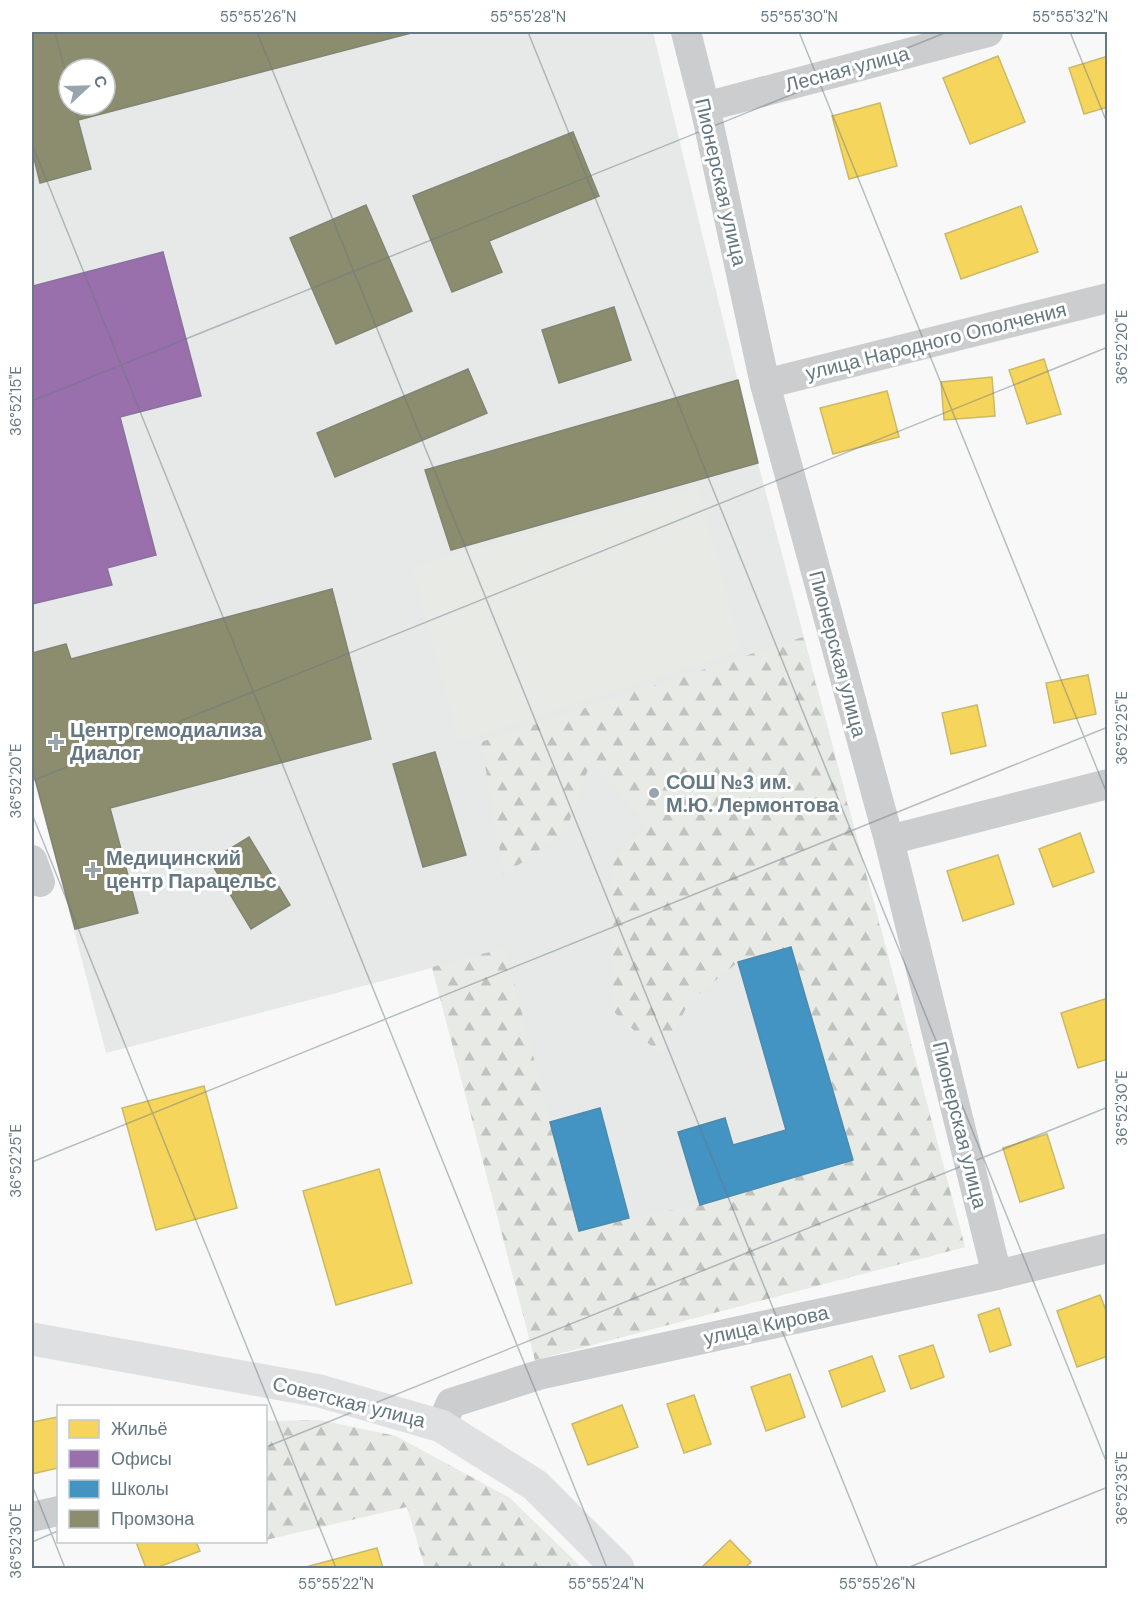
<svg xmlns="http://www.w3.org/2000/svg" width="1139" height="1600" viewBox="0 0 1139 1600" font-family="'DM Sans',sans-serif">
	<style>
		.built { fill: #e7e9e8; fill-rule: evenodd }
		.forest { fill: url(#forest-firs) }
		.pitch { fill: #e8eae5 }
		.homes { fill: #f6d55c; stroke: #cab967; stroke-width: 1.5 }
		.offices { fill: #9970ab; stroke: #89729e; stroke-width: 1.5 }
		.schools { fill: #4393c3; stroke: #4d8baf; stroke-width: 1.5 }
		.industry { fill: #8c8c6e; stroke: #808674; stroke-width: 1.5 }
		.lines { fill: none; stroke-linecap: round; stroke-linejoin: round }
		.minor { stroke: #cbcdce; stroke-width: 30 }
		.secondary { stroke: #dfe0e1; stroke-width: 33 }
		.ticks { fill: none; stroke: #657881; stroke-width: 1.5; stroke-opacity: 0.45 }
		.poi-dot { fill: #98a5ab; stroke: #fff; stroke-width: 2 }
		.labels { text-anchor: middle; dominant-baseline: central; stroke-width: 6; stroke-linejoin: round; paint-order: stroke }
		.street-label { font-size: 20px; fill: #657881; stroke: #fff }
		.poi-label { font-size: 20px; font-weight: bold; fill: #657881; stroke: #fff; text-anchor: start }
		.neatline { fill: none; stroke: #657881; stroke-width: 2 }
		.ticks-label { font-size: 15px; text-anchor: middle; fill: #657881 }
	</style>
	<defs>
		<pattern id="forest-firs" width="22" height="20" patternUnits="userSpaceOnUse" patternTransform="scale(1.5)"><rect width="22" height="20" fill="#e8eae5"/><path d="M5 1l3.5 6h-7zM16 11l3.5 6h-7z" fill="#c0c2bf"/></pattern>
	</defs>
	<rect width="100%" height="100%" fill="#f8f8f8"/>
	<path class="built" d="M32 32H653L758 463 965 1247 535 1360 432 968 106 1053 32 768ZM69 69H105V105H69Z"/>
	<g class="forest">
		<polygon points="803,637 965,1247 535,1360 432,967 505,948 579,1231 629,1218 700,1205 853,1160 791,947 738,962 690,1001 661,1055 615,1013 608,908 614,858 646,825 591,761 566,831 504,875 481,742"/>
		<polygon points="320,1420 396,1436 510,1498 582,1568 425,1568 407,1507 266,1540 266,1421"/>
	</g>
	<polygon class="pitch" points="699,487 741,650 459,742 412,566"/>
	<g class="homes">
		<polygon points="998,56 1025,122 970,144 943,78"/>
		<polygon points="1108,56 1108,107 1084,114 1069,68"/>
		<polygon points="880,103 897,166 849,179 832,116"/>
		<polygon points="1021,206 1038,252 961,279 945,234"/>
		<polygon points="1044,359 1061,414 1027,424 1009,370"/>
		<polygon points="992,377 995,416 944,420 941,382"/>
		<polygon points="887,391 899,437 833,454 820,408"/>
		<polygon points="1088,675 1096,714 1054,723 1046,683"/>
		<polygon points="977,705 986,746 951,754 942,713"/>
		<polygon points="1080,833 1094,872 1053,887 1039,849"/>
		<polygon points="998,855 1014,904 963,921 947,871"/>
		<polygon points="1105,999 1108,1008 1108,1059 1078,1068 1061,1013"/>
		<polygon points="204,1086 237,1208 156,1230 122,1108"/>
		<polygon points="1047,1134 1064,1188 1020,1202 1003,1148"/>
		<polygon points="379,1169 412,1283 336,1305 303,1191"/>
		<polygon points="1100,1295 1108,1316 1108,1356 1077,1367 1057,1311"/>
		<polygon points="999,1308 1011,1345 990,1352 978,1315"/>
		<polygon points="933,1345 944,1377 911,1389 899,1356"/>
		<polygon points="872,1356 885,1391 842,1407 829,1371"/>
		<polygon points="790,1374 805,1417 766,1431 751,1387"/>
		<polygon points="694,1395 711,1444 684,1453 667,1404"/>
		<polygon points="622,1405 638,1447 588,1465 572,1424"/>
		<polygon points="58,1417 58,1468 32,1474 32,1422"/>
		<polygon points="730,1540 751,1562 745,1568 701,1568"/>
		<polygon points="136,1542 196,1542 200,1551 156,1568 146,1568"/>
		<polygon points="377,1548 383,1568 302,1568"/>
	</g>
	<polygon class="offices" points="163,252 201,396 120,417 156,555 107,568 112,585 32,604 32,282 33,286"/>
	<g class="schools">
		<polygon points="791,947 853,1160 700,1205 678,1132 725,1118 733,1145 786,1130 738,962"/>
		<polygon points="600,1108 629,1218 579,1231 550,1122"/>
	</g>
	<g class="industry">
		<polygon points="32,32 55,32 69,85 69,105 74,105 91,169 40,183 32,150"/>
		<polygon points="55,32 415,32 78,120 74,105 105,105 105,69 69,69 69,85"/>
		<polygon points="573,132 599,196 489,241 502,272 452,292 413,196"/>
		<polygon points="366,205 412,311 336,344 290,238"/>
		<polygon points="614,307 631,360 559,383 542,330"/>
		<polygon points="468,369 487,413 335,477 317,433"/>
		<polygon points="738,380 758,463 451,550 425,470"/>
		<polygon points="332,589 371,739 110,808 138,913 75,929 32,768 32,653 66,644 71,659"/>
		<polygon points="435,752 466,855 423,867 393,764"/>
		<polygon points="249,837 290,905 251,929 210,861"/>
	</g>
	<g class="lines">
		<g class="minor">
			<polyline points="686,32 705,107 765,384 889,840 997,1275"/>
			<polyline points="705,107 988,32"/>
			<polyline points="765,384 1108,298"/>
			<polyline points="889,840 1108,784"/>
			<polyline points="32,860 40,882"/>
			<polyline points="441,1426 451,1403 542,1374 997,1275 1108,1248"/>
			<polyline points="32,1517 58,1511"/>
		</g>
		<polyline class="secondary" points="32,1339 320,1391 441,1426 535,1485 618,1568"/>
	</g>
	<path class="ticks" d="M257 32 878 1568M528 32 1108 1466M799 32 1108 796M1070 32 1108 125M32 144 607 1568M32 401 947 32M32 781 1108 347M32 814 336 1568M32 1162 1108 727M266 1447 1108 1107M32 1485 65 1568M32 1542 58 1531M907 1568 1108 1487"/>
	<g class="poi-dot">
		<path d="M53 733h6v6h6v6h-6v6h-6v-6h-6v-6h6z"/>
		<circle cx="654" cy="793" r="6"/>
		<path d="M90 861h6v6h6v6h-6v6h-6v-6h-6v-6h6z"/>
	</g>
	<g class="labels">
		<g class="street-label">
			<text transform="translate(847 69) rotate(-15)">Лесная улица</text>
			<text transform="translate(721 182) rotate(77)">Пионерская улица</text>
			<text transform="translate(936 341) rotate(-14)">улица Народного Ополчения</text>
			<text transform="translate(838 654) rotate(75)">Пионерская улица</text>
			<text transform="translate(960 1125) rotate(76)">Пионерская улица</text>
			<text transform="translate(766 1325) rotate(-12)">улица Кирова</text>
			<text transform="translate(349 1402) rotate(14)">Советская улица</text>
		</g>
		<g class="poi-label">
			<text x="70" y="730">Центр гемодиализа<tspan x="70" dy="23">Диалог</tspan></text>
			<text x="666" y="782">СОШ №3 им.<tspan x="666" dy="23">М.Ю. Лермонтова</tspan></text>
			<text x="106" y="858">Медицинский<tspan x="106" dy="23">центр Парацельс</tspan></text>
		</g>
	</g>
	<rect width="1139" height="1600" fill="none" stroke="#ffffff" stroke-width="66"/>
	<rect x="57" y="1405" width="210" height="138" fill="#ffffff" stroke="#c1c9cd" stroke-width="1.5"/>
	<rect x="69" y="1420" width="30" height="18" fill="#f6d55c" stroke="#c1c9cd" stroke-width="1.5"/>
	<text x="111" y="1435" font-size="18" fill="#657881">Жильё</text>
	<rect x="69" y="1450" width="30" height="18" fill="#9970ab" stroke="#c1c9cd" stroke-width="1.5"/>
	<text x="111" y="1465" font-size="18" fill="#657881">Офисы</text>
	<rect x="69" y="1480" width="30" height="18" fill="#4393c3" stroke="#c1c9cd" stroke-width="1.5"/>
	<text x="111" y="1495" font-size="18" fill="#657881">Школы</text>
	<rect x="69" y="1510" width="30" height="18" fill="#8c8c6e" stroke="#c1c9cd" stroke-width="1.5"/>
	<text x="111" y="1525" font-size="18" fill="#657881">Промзона</text>
	<g transform="translate(87 87) rotate(68)"><circle r="28" fill="#ffffff" stroke="#c1c9cd" stroke-width="1.5"/>
	<path d="M0-4.5L10 22L0 15L-10 22Z" fill="#98a5ab"/>
	<text y="-9" font-size="16" font-weight="bold" text-anchor="middle" fill="#657881">С</text>
	</g>
	<rect x="33" y="33" width="1073" height="1534" class="neatline"/>
	<g class="ticks-label">
		<text x="258" y="22">55°55'26"N</text>
		<text x="528" y="22">55°55'28"N</text>
		<text x="799" y="22">55°55'30"N</text>
		<text x="1070" y="22">55°55'32"N</text>
		<text transform="translate(1122 347) rotate(-90)" y="5">36°52'20"E</text>
		<text transform="translate(16 401) rotate(-90)" y="5">36°52'15"E</text>
		<text transform="translate(1122 728) rotate(-90)" y="5">36°52'25"E</text>
		<text transform="translate(16 781) rotate(-90)" y="5">36°52'20"E</text>
		<text transform="translate(1122 1108) rotate(-90)" y="5">36°52'30"E</text>
		<text transform="translate(16 1161) rotate(-90)" y="5">36°52'25"E</text>
		<text transform="translate(1122 1488) rotate(-90)" y="5">36°52'35"E</text>
		<text transform="translate(16 1541) rotate(-90)" y="5">36°52'30"E</text>
		<text x="336" y="1589">55°55'22"N</text>
		<text x="606" y="1589">55°55'24"N</text>
		<text x="877" y="1589">55°55'26"N</text>
	</g>
</svg>
